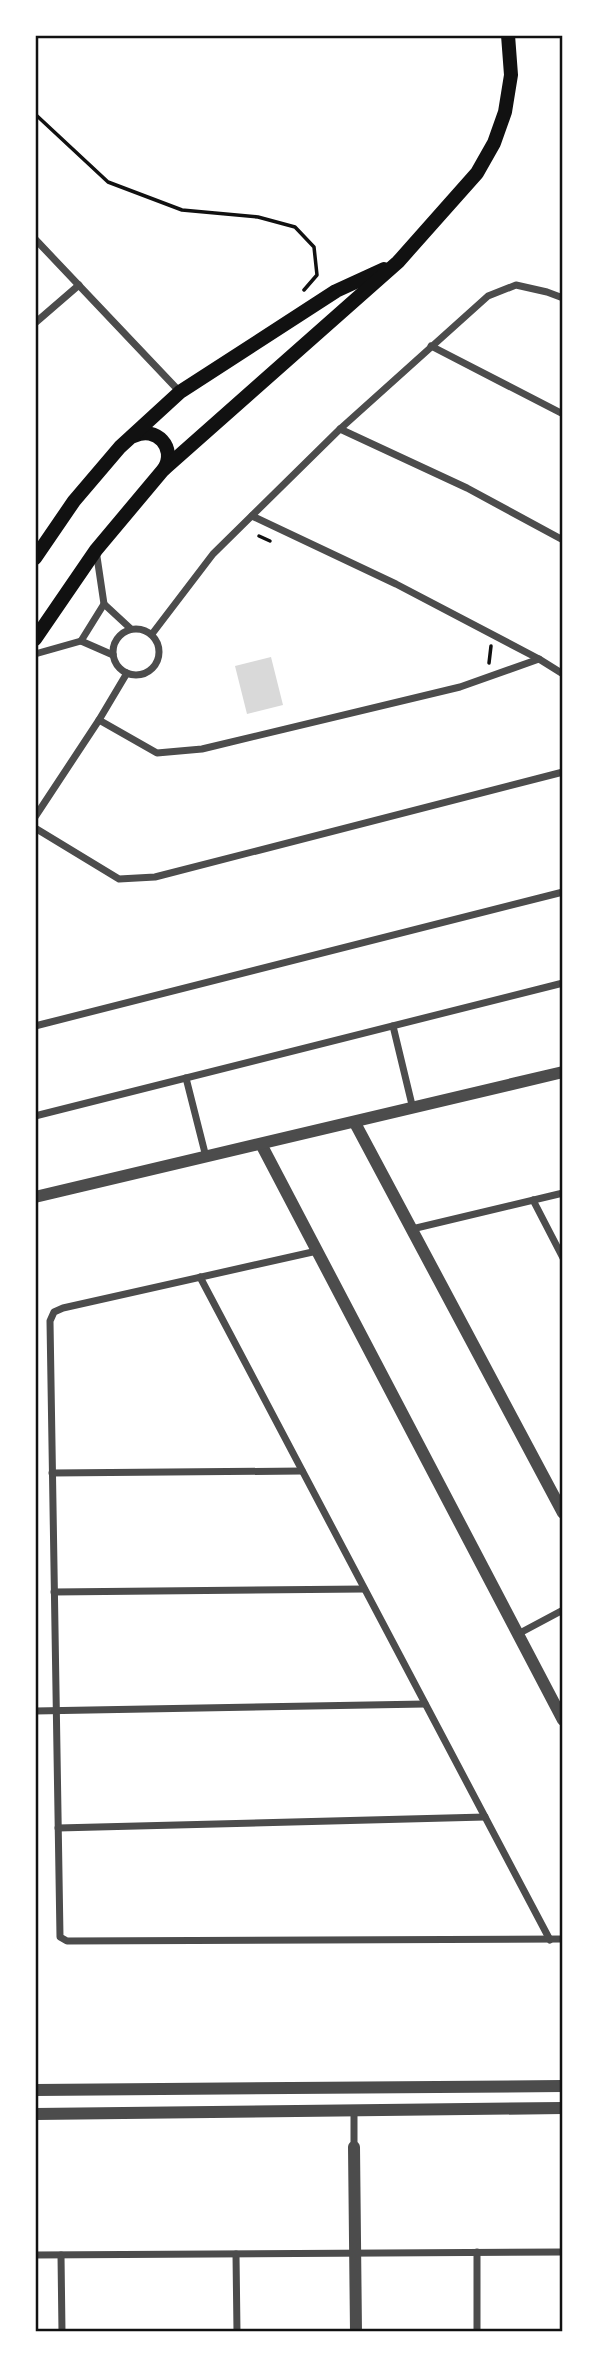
<svg xmlns="http://www.w3.org/2000/svg" width="598" height="2367" viewBox="0 0 598 2367" font-family="'PT Sans',sans-serif">
	<style>
		.water { fill: #d9d9d9 }
		.lines { fill: none; stroke-linecap: round; stroke-linejoin: round }
		.path { stroke: #111; stroke-width: 3.5 }
		.minor { stroke: #4c4c4c; stroke-width: 7 }
		.tertiary { stroke: #4c4c4c; stroke-width: 12 }
		.secondary { stroke: #111; stroke-width: 14 }
		.neatline { fill: none; stroke: #111; stroke-width: 2.5 }
	</style>
	<rect width="100%" height="100%" fill="#fff"/>
	<polygon class="water" points="271,657 283,705 247,714 235,666"/>
	<g class="lines">
		<g class="path">
			<polyline points="35,114 108,182 182,210 258,217 295,227 314,247 317,275 304,290"/>
			<polyline points="259,536 270,541"/>
			<polyline points="489,663 491,646"/>
		</g>
		<g class="minor">
			<polyline points="35,239 180,392"/>
			<polyline points="35,323 79,285"/>
			<polyline points="431,346 563,414"/>
			<polyline points="340,429 467,488 563,540"/>
			<polyline points="252,516 396,584 539,659 563,674"/>
			<polyline points="96,550 104,604 131,629"/>
			<circle cx="136" cy="652" r="23"/>
			<polyline points="152,634 213,554 340,429 488,296 516,285 547,292 563,298"/>
			<polyline points="81,641 104,604"/>
			<polyline points="35,654 81,641 113,655"/>
			<polyline points="99,720 157,753 202,749 460,687 539,659"/>
			<polyline points="35,817 99,720 127,673"/>
			<polyline points="35,828 119,879 155,877 563,772"/>
			<polyline points="35,1026 563,892"/>
			<polyline points="393,1026 413,1109"/>
			<polyline points="186,1078 206,1157"/>
			<polyline points="35,1116 563,983"/>
			<polyline points="533,1200 563,1258"/>
			<polyline points="412,1229 563,1193"/>
			<polyline points="317,1251 63,1308 54,1312 50,1321 60,1937 67,1941 563,1939"/>
			<polyline points="200,1277 550,1940"/>
			<polyline points="52,1473 302,1471"/>
			<polyline points="54,1592 364,1589"/>
			<polyline points="518,1634 563,1610"/>
			<polyline points="35,1711 425,1704"/>
			<polyline points="58,1828 485,1817"/>
			<polyline points="354,2112 354,2147"/>
			<polyline points="477,2252 477,2332"/>
			<polyline points="236,2254 237,2332"/>
			<polyline points="35,2255 563,2252"/>
			<polyline points="61,2255 62,2332"/>
		</g>
		<g class="tertiary">
			<polyline points="355,1123 563,1513"/>
			<polyline points="261,1144 563,1720"/>
			<polyline points="35,1197 563,1072"/>
			<polyline points="35,2090 563,2086"/>
			<polyline points="35,2114 563,2108"/>
			<polyline points="354,2147 356,2332"/>
		</g>
		<g class="secondary">
			<path d="M134 436C156 425 177 448 164 469"/>
			<polyline points="35,558 74,501 120,447 180,392 336,291 384,269"/>
			<polyline points="35,639 96,550 163,470 398,262 477,173 494,143 505,112 511,75 508,35"/>
		</g>
	</g>
	<rect width="598" height="2367" fill="none" stroke="#ffffff" stroke-width="74"/>
	<rect x="37" y="37" width="524" height="2293" class="neatline"/>
</svg>
